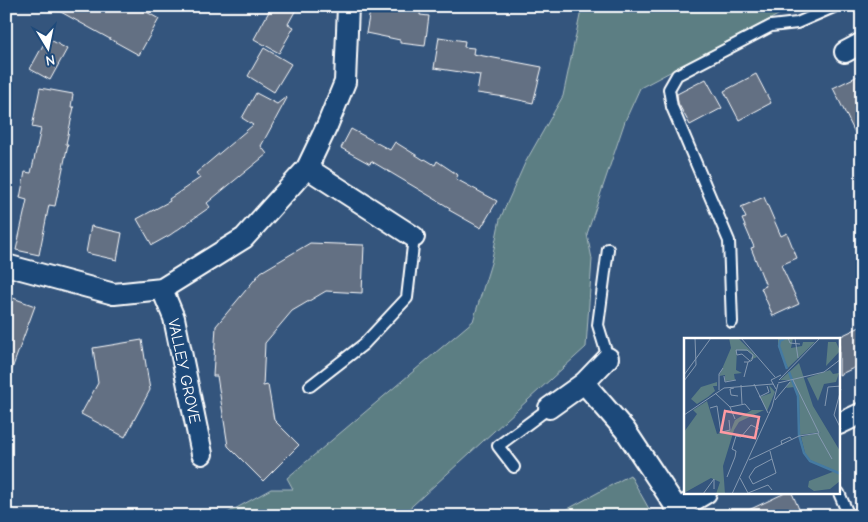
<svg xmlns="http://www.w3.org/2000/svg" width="868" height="522" viewBox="0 0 868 522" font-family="'Comic Neue',sans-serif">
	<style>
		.green { fill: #5b7e83; stroke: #adbec1 }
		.building { fill: #647083; stroke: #fff }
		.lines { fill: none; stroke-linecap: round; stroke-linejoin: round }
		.lane-casing { stroke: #fff; stroke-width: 14 }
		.street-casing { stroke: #fff; stroke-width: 24 }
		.lane { stroke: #1f4a7a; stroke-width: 10 }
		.street { stroke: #1f4a7a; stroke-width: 20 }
		.labels { text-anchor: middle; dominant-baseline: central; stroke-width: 4; stroke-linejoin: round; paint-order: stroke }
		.street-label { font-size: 16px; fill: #fff; stroke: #1f4a7a }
		.inset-river { fill: none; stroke: #457aa2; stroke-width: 2.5 }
		.inset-road { fill: none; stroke: #8599b1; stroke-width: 1 }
		.view { fill: #ff9aa2; fill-opacity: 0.15; stroke: #ff9aa2; stroke-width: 2.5 }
		.inset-edge { fill: none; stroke: #fff; stroke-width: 2.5 }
	</style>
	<rect width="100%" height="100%" fill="#34557d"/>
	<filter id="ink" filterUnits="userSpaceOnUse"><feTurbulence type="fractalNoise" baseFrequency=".02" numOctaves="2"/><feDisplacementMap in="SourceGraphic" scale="10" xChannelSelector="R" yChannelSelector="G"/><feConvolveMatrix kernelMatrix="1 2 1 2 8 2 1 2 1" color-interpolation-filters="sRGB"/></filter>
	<g filter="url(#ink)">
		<g class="green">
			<polygon points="582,6 795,6 640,88 625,121 587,234 592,259 586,347 401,516 222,516 271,489 293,489 287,478 473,321 491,263 500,219 525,163 563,96"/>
			<polygon points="630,475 653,516 555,516"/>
		</g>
		<g class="building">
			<polygon points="50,6 136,6 159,19 139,55"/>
			<polygon points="272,6 298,6 288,24 294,27 279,53 254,39"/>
			<polygon points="371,6 421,6 420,15 429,16 425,46 400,43 400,40 366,33"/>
			<polygon points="439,37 465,41 464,47 474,48 473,54 542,67 533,103 505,97 477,93 480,75 434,68"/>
			<polygon points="47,38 67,49 50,80 30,69"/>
			<polygon points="264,48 291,64 274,92 248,76"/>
			<polygon points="756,74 771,103 739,120 724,91"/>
			<polygon points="862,74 862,147 833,88"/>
			<polygon points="706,79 722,108 690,125 678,103 677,94"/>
			<polygon points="40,88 73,94 71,107 74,107 66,144 68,144 55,206 49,205 39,255 16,250 27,200 20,198 25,172 31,173 41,129 32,127"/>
			<polygon points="256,93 277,104 286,97 287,98 261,146 267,154 207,203 210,207 170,235 152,245 137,219 170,201 169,199 200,178 196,173 253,125 242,118"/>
			<polygon points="351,129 390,150 395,142 424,160 425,159 435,165 437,161 458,175 456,179 497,201 481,228 449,210 450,208 371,161 370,164 341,148"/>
			<polygon points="764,197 781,236 787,233 797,258 781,265 799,304 773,316 761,288 766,286 751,248 754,247 742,219 746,218 741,207"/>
			<polygon points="91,226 122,233 117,260 86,253"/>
			<polygon points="310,243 364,245 362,293 326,291 292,311 265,343 263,386 268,385 274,420 299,445 263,481 228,446 217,376 213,376 216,326 261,272"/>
			<polygon points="13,298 35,306 9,377 6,377 6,315"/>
			<polygon points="862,326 862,364 839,375 839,337"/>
			<polygon points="142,340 150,390 125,437 81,414 98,383 93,348"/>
			<polygon points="785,493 792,493 802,516 736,516"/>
		</g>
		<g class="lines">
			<defs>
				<g id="lane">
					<polyline points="608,249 598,325 608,358"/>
					<polyline points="732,322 729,241 672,107 669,89 677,75 771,26 797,23 836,6"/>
					<polyline points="310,386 364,344 407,298 414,237"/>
					<polyline points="514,467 498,446 549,408"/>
					<polyline points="839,493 849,516"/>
				</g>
				<g id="street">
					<polyline points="845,52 862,43"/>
					<polyline points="307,168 414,237"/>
					<polyline points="6,265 114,294 162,289 244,238 307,168 327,126 345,82 348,6"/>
					<polyline points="162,289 174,318 202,454"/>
					<polyline points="584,383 625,430 682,516"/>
					<polyline points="549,408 584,383 608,358"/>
					<polyline points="839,424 862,413"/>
					<polyline points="679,509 706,493"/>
				</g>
			</defs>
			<use href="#lane" class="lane-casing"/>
			<use href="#street" class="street-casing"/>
			<use href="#lane" class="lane"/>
			<use href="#street" class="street"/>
		</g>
	</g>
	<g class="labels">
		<g class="street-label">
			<text transform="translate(184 371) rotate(78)">VALLEY GROVE</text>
		</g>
	</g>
	<g transform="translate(684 338)">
		<rect width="156" height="156" fill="#34557d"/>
		<path d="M45 0H54L73 19 66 22 69 17 64 13 53 12 52 32 58 35 50 36 51 42 41 43V37L35 38 47 10ZM94 0H109L107 10 118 8 119 4H131L104 30 94 8ZM144 4H152L156 13 142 28ZM115 25 129 68 156 113V143L146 151 130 153 124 149 125 143 151 133 126 122 121 115 117 99 137 94 116 97 115 60 110 49 102 50 107 42H96ZM146 32 149 36 155 35 152 44 140 46 134 63 123 40ZM33 44V48H29L31 53 24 59 13 66 7 61 17 49ZM85 47 91 54 83 73 76 59 87 55ZM23 63 33 96 47 92 51 82 68 72H80L55 84 50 92 39 128 41 156H32L36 144 27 140 0 155V94L13 76 9 72Z" fill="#5b7e83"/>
		<path class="inset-river" d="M102 0 96 3 95 8 103 31M105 34 114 58 115 97 120 115 126 123 157 136"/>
		<path class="inset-road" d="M57 0 91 39M104 0 106 5 116 6M111 0 114 20M60 24H64L60 39M64 24 66 23H67L68 22 69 17 63 12H52L53 17 58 16 66 23M0 37 27 0M40 38 41 44 52 42M95 42 136 0M0 43 12 27 11 0M94 45 140 34 157 21M70 46 84 75M57 47 58 66M50 50 46 51 47 57 54 58M92 51 87 42 97 37M157 51 150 77 157 91M35 52V36L39 30M31 55 46 69 51 81M75 59 85 54 83 48M91 62 106 44M141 68 144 49 157 48M46 69 61 66 66 72M26 70 33 68 37 95M0 77 40 50 89 46M38 94 46 92 45 82M134 96 148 121M98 107 97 103 106 99 108 102M86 113 88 121 71 130 65 139 69 146 92 135 88 121M65 122 115 98 135 95 109 42M43 139 51 119 52 113 48 111 52 98 57 99 67 87 75 91M56 140 64 155 84 147 88 152M19 156 30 141V151M48 156 88 69 94 46"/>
		<path class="view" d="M41 73 75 79 71 100 37 94Z"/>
		<rect width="156" height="156" class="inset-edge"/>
	</g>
	<rect width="868" height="522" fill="none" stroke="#1f4a7a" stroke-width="25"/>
	<rect x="12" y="12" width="843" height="497" fill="none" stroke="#fff" stroke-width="2" filter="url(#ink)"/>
	<g transform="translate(48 48) rotate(170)" stroke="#1f4a7a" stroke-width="4" paint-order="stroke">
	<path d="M0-4L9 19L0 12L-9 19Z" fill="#ffffff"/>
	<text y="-8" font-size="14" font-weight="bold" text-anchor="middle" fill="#ffffff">N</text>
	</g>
</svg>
